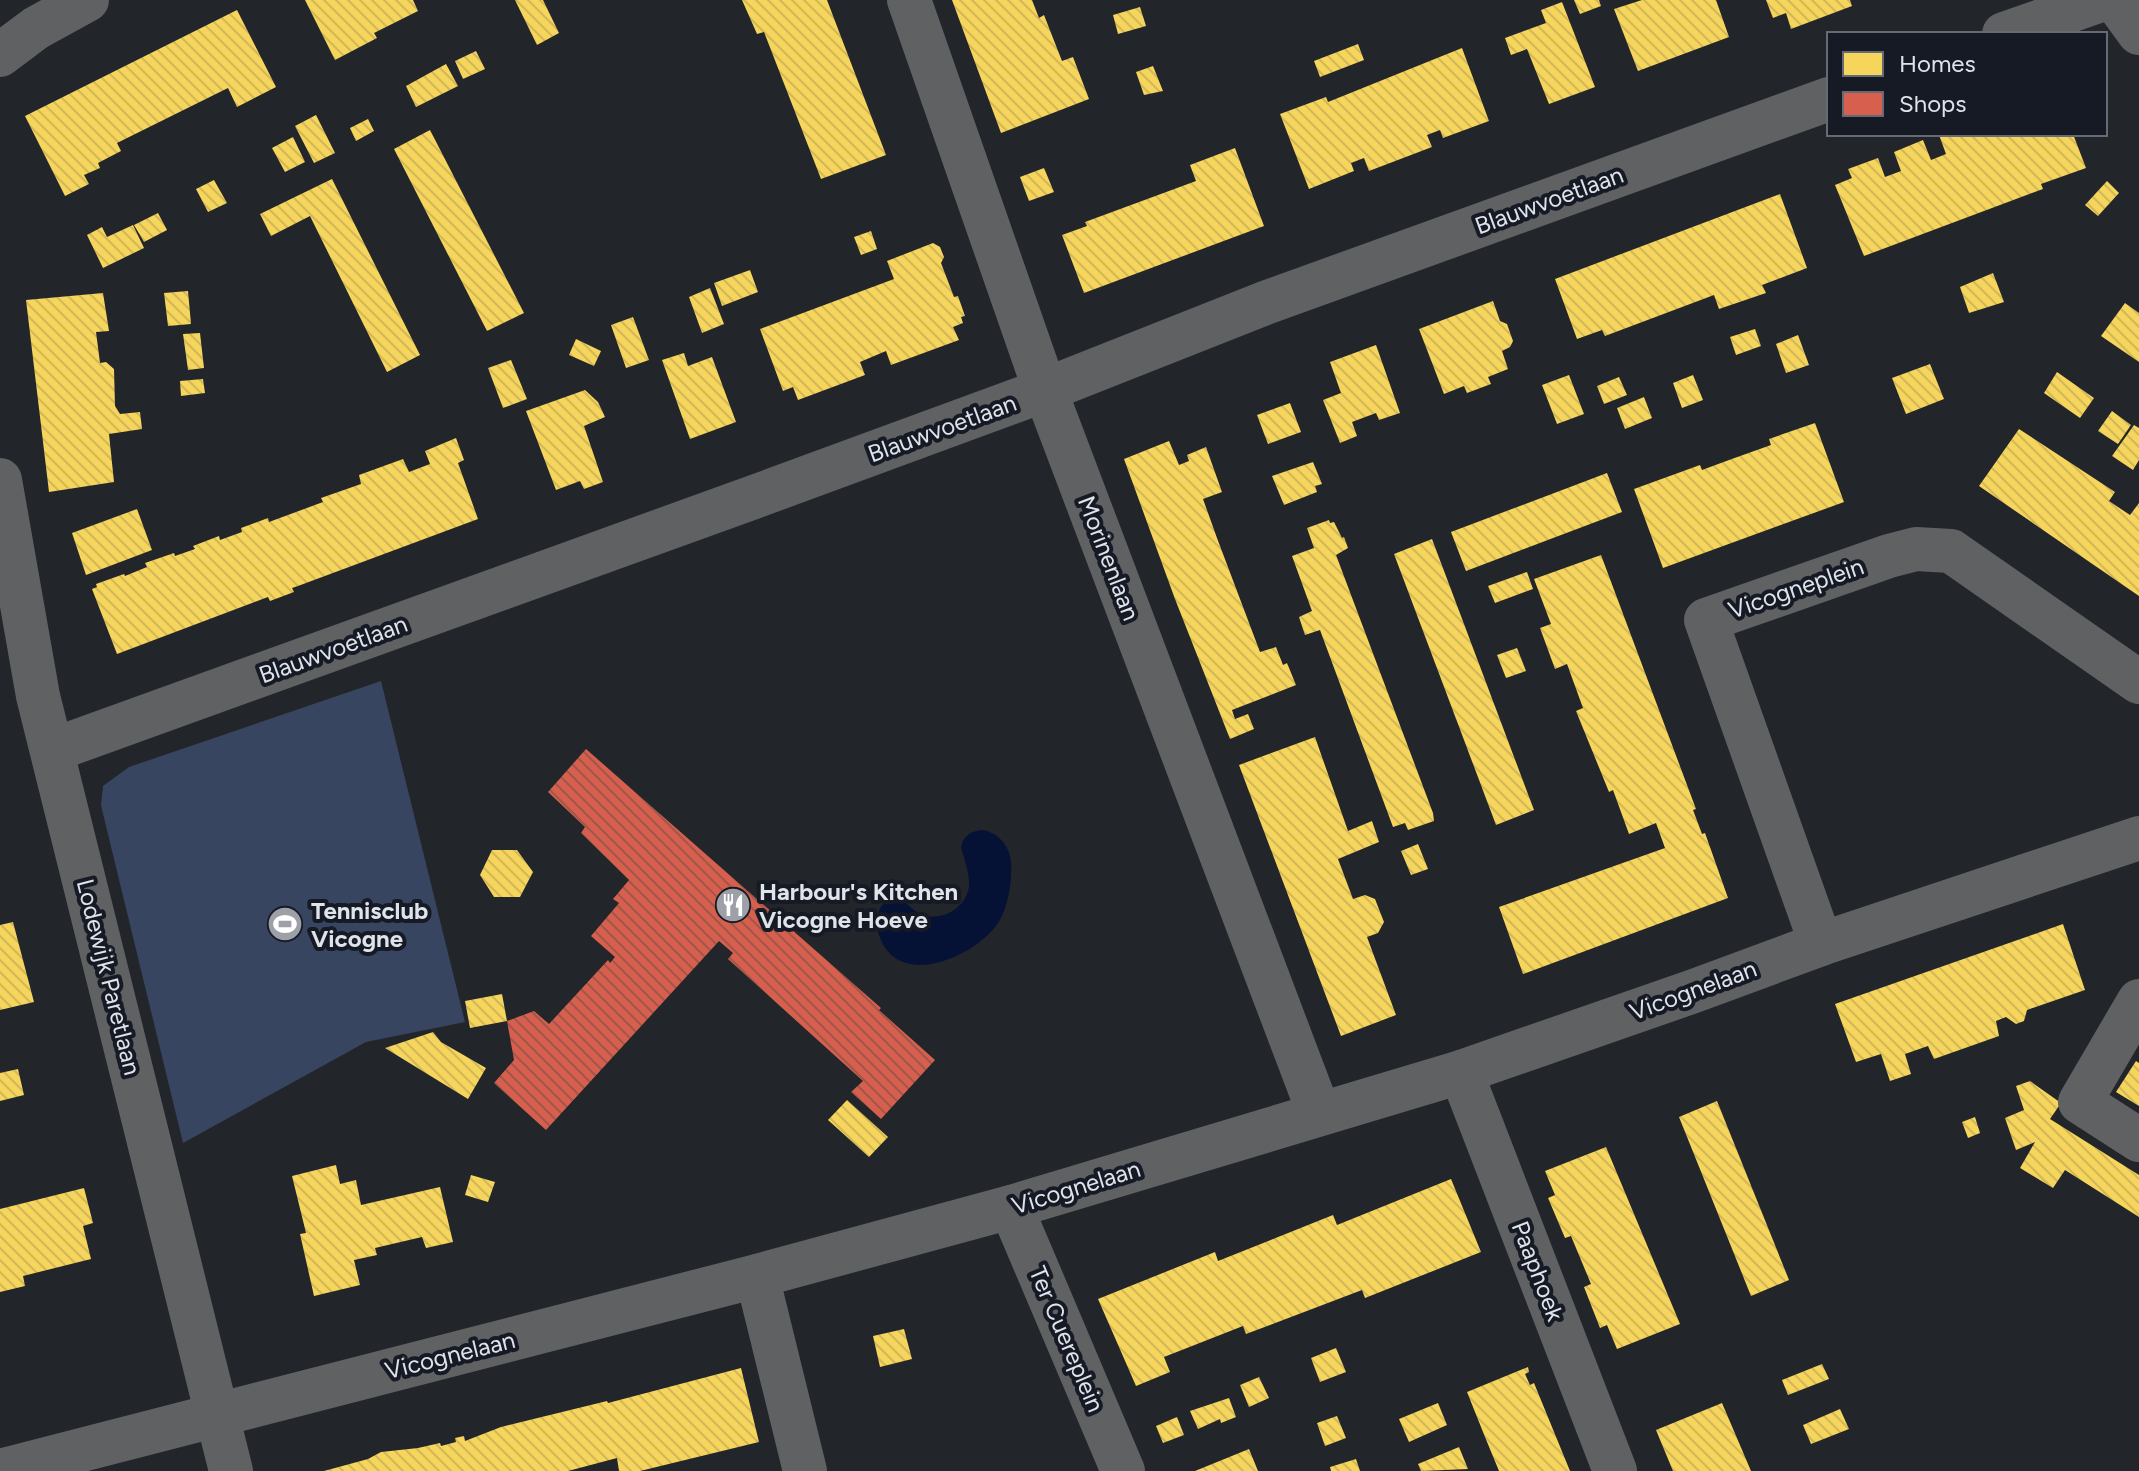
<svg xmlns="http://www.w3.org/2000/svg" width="2139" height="1471" viewBox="0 0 2139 1471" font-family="Figtree,sans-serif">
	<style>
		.garden { fill: #384560 }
		.water { fill: #061136 }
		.homes { fill: url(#homes-back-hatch) }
		.shops { fill: url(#shops-back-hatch) }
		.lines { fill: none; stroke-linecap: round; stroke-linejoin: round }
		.minor { stroke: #606163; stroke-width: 44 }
		.labels { text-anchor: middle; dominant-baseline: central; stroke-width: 8; stroke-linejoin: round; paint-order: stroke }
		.street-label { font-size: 24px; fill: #dfe3ea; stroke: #161a25 }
		.poi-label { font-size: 24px; font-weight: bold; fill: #dfe3ea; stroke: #161a25; text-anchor: start }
	</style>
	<defs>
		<pattern id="homes-back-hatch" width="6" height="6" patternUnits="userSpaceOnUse" patternTransform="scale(2)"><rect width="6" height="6" fill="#f6d55c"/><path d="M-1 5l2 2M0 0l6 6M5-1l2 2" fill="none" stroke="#d2b858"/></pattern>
		<pattern id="shops-back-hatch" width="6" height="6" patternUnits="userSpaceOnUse" patternTransform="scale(2)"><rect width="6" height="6" fill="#d6604d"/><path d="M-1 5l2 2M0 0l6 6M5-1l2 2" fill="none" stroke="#a3564b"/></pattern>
	</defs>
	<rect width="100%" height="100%" fill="#22252a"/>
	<polygon class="garden" points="381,681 465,1022 366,1042 183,1143 106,826 101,805 103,786 129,767"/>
	<path class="water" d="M982 830C998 832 1011 847 1011 864 1012 882 1008 908 998 923 976 956 902 989 881 940 875 927 875 917 882 905L899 899C909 903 914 914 926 916 945 920 967 906 969 886 970 873 964 859 961 847 964 835 970 832 982 830Z"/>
	<g class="homes">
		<polygon points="305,0 413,0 418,11 374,33 377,38 335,60"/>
		<polygon points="515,0 543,0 559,33 537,45"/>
		<polygon points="742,0 827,0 886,155 821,179 764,32 757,34"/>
		<polygon points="952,0 1032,0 1039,18 1044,15 1062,61 1073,57 1089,99 1001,133"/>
		<polygon points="1574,0 1599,0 1601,6 1580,14"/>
		<polygon points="1642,0 1716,0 1729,37 1638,71 1614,9"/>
		<polygon points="1766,0 1850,0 1852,6 1791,29 1786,13 1773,18"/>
		<polygon points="1562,2 1595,87 1549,104 1527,49 1511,55 1505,38 1546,23 1541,10"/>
		<polygon points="1140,7 1146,26 1118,34 1113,15"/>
		<polygon points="237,10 276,87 237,107 228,88 117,143 121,151 98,163 100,168 84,175 89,184 65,196 25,116"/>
		<polygon points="1358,44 1364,60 1320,77 1314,61"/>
		<polygon points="1462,48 1489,121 1443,138 1440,130 1427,135 1432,147 1369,171 1364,158 1351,163 1354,171 1309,189 1280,114 1326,97 1328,102"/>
		<polygon points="476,51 485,69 463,79 455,61"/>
		<polygon points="446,64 458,86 416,107 406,86"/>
		<polygon points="1153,66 1163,91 1144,95 1136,72"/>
		<polygon points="316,115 335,153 314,163 295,126"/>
		<polygon points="368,119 374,131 356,141 350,128"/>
		<polygon points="430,130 524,313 487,331 394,149"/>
		<polygon points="1942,134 2073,134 2086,168 2041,184 2043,189 1864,256 1835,185 1852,178 1848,169 1878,158 1885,177 1901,171 1894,152 1923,140 1931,160 1946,154 1939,135"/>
		<polygon points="293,137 305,162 285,172 272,148"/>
		<polygon points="1235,148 1264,226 1084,293 1062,235 1087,226 1085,222 1196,181 1190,165"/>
		<polygon points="1044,168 1054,192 1029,201 1020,177"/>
		<polygon points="332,179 420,355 387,372 310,216 271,236 260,214"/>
		<polygon points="214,180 227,203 208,212 196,189"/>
		<polygon points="2107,181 2119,193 2098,216 2085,205"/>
		<polygon points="1780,194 1807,268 1762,285 1766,293 1719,309 1714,295 1605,336 1602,330 1577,339 1555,279"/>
		<polygon points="158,213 167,230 144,242 134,225"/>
		<polygon points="133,225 144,248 103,268 87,235 102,227 107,237"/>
		<polygon points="871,231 877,249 861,255 854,237"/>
		<polygon points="933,243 940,247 944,257 941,263 954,297 958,296 965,316 961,317 963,323 953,327 959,340 891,365 886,351 860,362 865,375 798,400 793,387 783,391 760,329 894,279 887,261"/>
		<polygon points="750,270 758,292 722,306 714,283"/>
		<polygon points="1993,273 2004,302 1969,313 1960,287"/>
		<polygon points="710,288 724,324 702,333 689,297"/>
		<polygon points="188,291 191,324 168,326 164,293"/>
		<polygon points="103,293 109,331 96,332 100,363 106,362 114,369 115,406 120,414 140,412 142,429 109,434 114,482 49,492 26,300"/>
		<polygon points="1493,301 1500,321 1507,324 1513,341 1510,347 1502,351 1508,369 1488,377 1491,384 1467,393 1464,386 1444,394 1419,329"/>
		<polygon points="2125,303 2139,313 2139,362 2101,336"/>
		<polygon points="633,317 649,360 626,368 611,325"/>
		<polygon points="1755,329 1761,346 1736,355 1730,337"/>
		<polygon points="200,333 204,368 188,370 183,334"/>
		<polygon points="1798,335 1809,365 1786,373 1776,344"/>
		<polygon points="576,339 601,351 594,366 569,355"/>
		<polygon points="1376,345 1400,413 1379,420 1376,413 1352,422 1357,436 1340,443 1323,400 1341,393 1330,362"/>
		<polygon points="684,353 688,366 712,357 736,422 690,439 662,360"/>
		<polygon points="511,360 527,399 503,408 488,368"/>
		<polygon points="1930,364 1944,399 1906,414 1892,378"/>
		<polygon points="2057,372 2094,398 2080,418 2044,393"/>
		<polygon points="1569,375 1584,414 1557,424 1542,385"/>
		<polygon points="1693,375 1703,400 1682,408 1673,383"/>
		<polygon points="1619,377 1627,395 1604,404 1597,386"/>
		<polygon points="203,379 205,393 181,396 180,381"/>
		<polygon points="585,390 598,402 605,417 584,426 603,482 584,489 580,481 556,490 526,411"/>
		<polygon points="1644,397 1652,418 1625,429 1617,408"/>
		<polygon points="1290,403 1301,432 1268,444 1257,415"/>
		<polygon points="2112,411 2131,425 2118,444 2098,431"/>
		<polygon points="1815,423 1844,502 1663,568 1634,489 1700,465 1702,470 1729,460 1771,445 1769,439"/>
		<polygon points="2134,425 2139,428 2139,460 2133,470 2112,456"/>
		<polygon points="2019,429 2115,492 2109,501 2130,515 2139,503 2139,596 1979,486"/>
		<polygon points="456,438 464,460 458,463 478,519 298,586 292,588 294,592 270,601 268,597 117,654 92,589 97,587 96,584 124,574 125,576 147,567 145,563 174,553 175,556 195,549 193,546 219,536 220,540 242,532 241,528 268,518 269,522 323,502 321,498 361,484 359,475 403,459 409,472 430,464 425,451"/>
		<polygon points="1169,441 1179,465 1189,461 1187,455 1206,447 1222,492 1203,499 1217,538 1260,652 1276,647 1283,665 1287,663 1296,685 1232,710 1235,719 1248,714 1254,729 1230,739 1175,599 1124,459"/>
		<polygon points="1313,462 1322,484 1315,486 1317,492 1284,505 1272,476"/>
		<polygon points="1607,473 1622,512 1466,571 1451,532"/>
		<polygon points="137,509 152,550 86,575 72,533"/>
		<polygon points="1329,520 1330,523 1334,522 1342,538 1344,537 1348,548 1336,555 1433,813 1434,821 1408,830 1405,823 1393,827 1320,630 1305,635 1299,617 1312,611 1292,556 1314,548 1307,528"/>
		<polygon points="1432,539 1534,810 1496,825 1394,554"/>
		<polygon points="1601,555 1696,809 1693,810 1702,834 1705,833 1728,898 1523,974 1499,907 1665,848 1656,823 1629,834 1613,790 1609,792 1576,711 1583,708 1567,664 1555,669 1540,628 1551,624 1534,579"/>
		<polygon points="1527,572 1533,589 1495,603 1488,586"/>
		<polygon points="1517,648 1526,671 1506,678 1497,655"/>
		<polygon points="1315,737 1348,831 1372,821 1379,842 1338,859 1353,899 1365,895 1375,899 1384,922 1378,933 1367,937 1396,1015 1341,1036 1239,765"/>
		<polygon points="1418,844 1428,869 1411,875 1401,851"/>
		<polygon points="492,850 517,850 533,872 520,897 494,897 480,875"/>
		<polygon points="13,922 34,1002 0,1010 0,925"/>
		<polygon points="2063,924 2085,990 2027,1010 2024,1021 2016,1024 2006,1017 1996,1021 1999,1036 1934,1059 1928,1046 1905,1054 1911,1074 1890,1081 1881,1054 1856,1062 1835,1004"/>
		<polygon points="502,994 507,1021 470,1028 465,1001"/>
		<polygon points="433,1032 441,1042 486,1068 468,1099 385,1048"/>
		<polygon points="2136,1061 2139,1063 2139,1106 2116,1092"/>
		<polygon points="18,1069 24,1095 0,1101 0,1073"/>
		<polygon points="2030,1081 2061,1103 2050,1119 2139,1175 2139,1217 2065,1170 2053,1188 2020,1168 2035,1142 2016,1150 2005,1118 2024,1110 2016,1086"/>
		<polygon points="847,1100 888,1137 869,1157 828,1120"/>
		<polygon points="1717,1101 1789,1280 1751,1296 1679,1117"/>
		<polygon points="1975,1117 1980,1133 1968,1138 1962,1122"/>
		<polygon points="1606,1147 1680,1324 1617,1349 1607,1325 1600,1328 1584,1287 1591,1284 1571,1236 1565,1238 1548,1198 1555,1195 1545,1171"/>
		<polygon points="336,1165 340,1184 356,1180 361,1205 440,1187 453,1242 426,1248 422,1237 375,1248 377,1255 354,1260 360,1285 314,1296 300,1234 306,1233 292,1176"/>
		<polygon points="471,1175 495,1182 488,1202 465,1195"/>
		<polygon points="1451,1179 1481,1252 1365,1298 1362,1290 1246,1334 1243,1326 1164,1357 1170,1372 1136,1386 1098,1299 1215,1252 1218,1261 1333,1215 1337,1225"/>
		<polygon points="84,1188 93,1223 83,1226 91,1259 23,1276 25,1286 0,1292 0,1209"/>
		<polygon points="904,1329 912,1359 880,1367 873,1336"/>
		<polygon points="1336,1348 1346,1372 1320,1382 1311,1358"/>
		<polygon points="1822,1364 1829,1379 1788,1395 1782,1380"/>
		<polygon points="1528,1367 1529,1372 1525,1374 1530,1385 1534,1383 1570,1471 1499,1471 1485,1437 1467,1392"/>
		<polygon points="741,1368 759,1442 640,1471 619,1471 617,1458 568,1471 324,1471 368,1459 381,1452 418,1448 440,1443 441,1446 456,1442 455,1438 464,1436 465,1441 501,1427 607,1401 608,1403"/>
		<polygon points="1259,1377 1269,1398 1249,1407 1240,1385"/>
		<polygon points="1229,1398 1236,1417 1221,1423 1220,1419 1198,1429 1190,1411"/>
		<polygon points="1438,1403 1447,1425 1409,1442 1399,1419"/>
		<polygon points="1722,1403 1751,1471 1673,1471 1656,1430"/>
		<polygon points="1840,1409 1849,1429 1811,1444 1803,1425"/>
		<polygon points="1337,1416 1346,1438 1325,1446 1317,1423"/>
		<polygon points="1177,1417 1184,1435 1163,1443 1156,1426"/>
		<polygon points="1459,1447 1468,1469 1421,1471 1418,1464"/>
		<polygon points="1249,1449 1258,1471 1195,1471"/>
		<polygon points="1356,1459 1360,1471 1331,1471 1330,1467"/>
	</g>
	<polygon class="shops" points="586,749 881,1008 879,1010 935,1060 881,1119 851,1092 863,1081 728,959 733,953 719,941 546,1130 494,1083 514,1060 507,1021 534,1011 549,1024 608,960 610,963 615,957 591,936 619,903 613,899 629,880 581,833 585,827 548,792"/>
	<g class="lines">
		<g class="minor">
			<polyline points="909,0 1045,390 1319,1113"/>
			<polyline points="2115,0 2139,33"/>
			<polyline points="2004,34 2101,0"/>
			<polyline points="0,55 36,28 87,0"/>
			<polyline points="0,480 38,696 231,1471"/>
			<polyline points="53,750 754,497 1045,390 1265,303 1829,99"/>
			<polyline points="1821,944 1706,620 1889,556 1916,549 1951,551 2139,682"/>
			<polyline points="2139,1001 2080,1102 2139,1140"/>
			<polyline points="1461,1072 1615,1471"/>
			<polyline points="1011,1207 1123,1471"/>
			<polyline points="757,1276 805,1471"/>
			<polyline points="0,1471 757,1276 1011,1207 1461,1072 1694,991 1821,944 2139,838"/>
		</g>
	</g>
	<defs>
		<symbol id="restaurant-disc" viewBox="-11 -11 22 22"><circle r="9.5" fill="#9da0a7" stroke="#161a25"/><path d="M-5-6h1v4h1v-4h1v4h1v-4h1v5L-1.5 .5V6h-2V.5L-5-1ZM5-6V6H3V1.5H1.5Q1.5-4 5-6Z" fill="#fff"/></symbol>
		<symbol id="stadium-disc" viewBox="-11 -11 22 22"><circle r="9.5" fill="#9da0a7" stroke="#161a25"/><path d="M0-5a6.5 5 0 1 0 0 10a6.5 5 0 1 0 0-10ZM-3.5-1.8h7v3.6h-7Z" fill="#fff"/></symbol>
	</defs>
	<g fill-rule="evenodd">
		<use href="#restaurant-disc" x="713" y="885" width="40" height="40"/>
		<use href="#stadium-disc" x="265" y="904" width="40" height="40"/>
	</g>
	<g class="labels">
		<g class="street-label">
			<text transform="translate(1549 200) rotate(-20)">Blauwvoetlaan</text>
			<text transform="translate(942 428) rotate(-20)">Blauwvoetlaan</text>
			<text transform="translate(1109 558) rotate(69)">Morinenlaan</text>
			<text transform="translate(1796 588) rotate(-19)">Vicogneplein</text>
			<text transform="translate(333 649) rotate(-20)">Blauwvoetlaan</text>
			<text transform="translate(109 977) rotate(76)">Lodewijk Paretlaan</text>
			<text transform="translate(1693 990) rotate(-20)">Vicognelaan</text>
			<text transform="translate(1076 1187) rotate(-17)">Vicognelaan</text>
			<text transform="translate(1538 1271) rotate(69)">Paaphoek</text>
			<text transform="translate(1067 1339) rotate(67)">Ter Cuereplein</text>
			<text transform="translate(450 1355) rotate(-14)">Vicognelaan</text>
		</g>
		<g class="poi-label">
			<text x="759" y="891">Harbour's Kitchen<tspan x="759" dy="28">Vicogne Hoeve</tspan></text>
			<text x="311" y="910">Tennisclub<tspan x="311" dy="28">Vicogne</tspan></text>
		</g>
	</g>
	<rect x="1827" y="32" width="280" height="104" fill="#161a25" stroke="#666a74" stroke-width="2"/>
	<rect x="1843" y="52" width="40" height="24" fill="#f6d55c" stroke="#666a74" stroke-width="2"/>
	<text x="1899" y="72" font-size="24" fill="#dfe3ea">Homes</text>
	<rect x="1843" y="92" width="40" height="24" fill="#d6604d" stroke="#666a74" stroke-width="2"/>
	<text x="1899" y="112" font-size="24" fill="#dfe3ea">Shops</text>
</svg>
